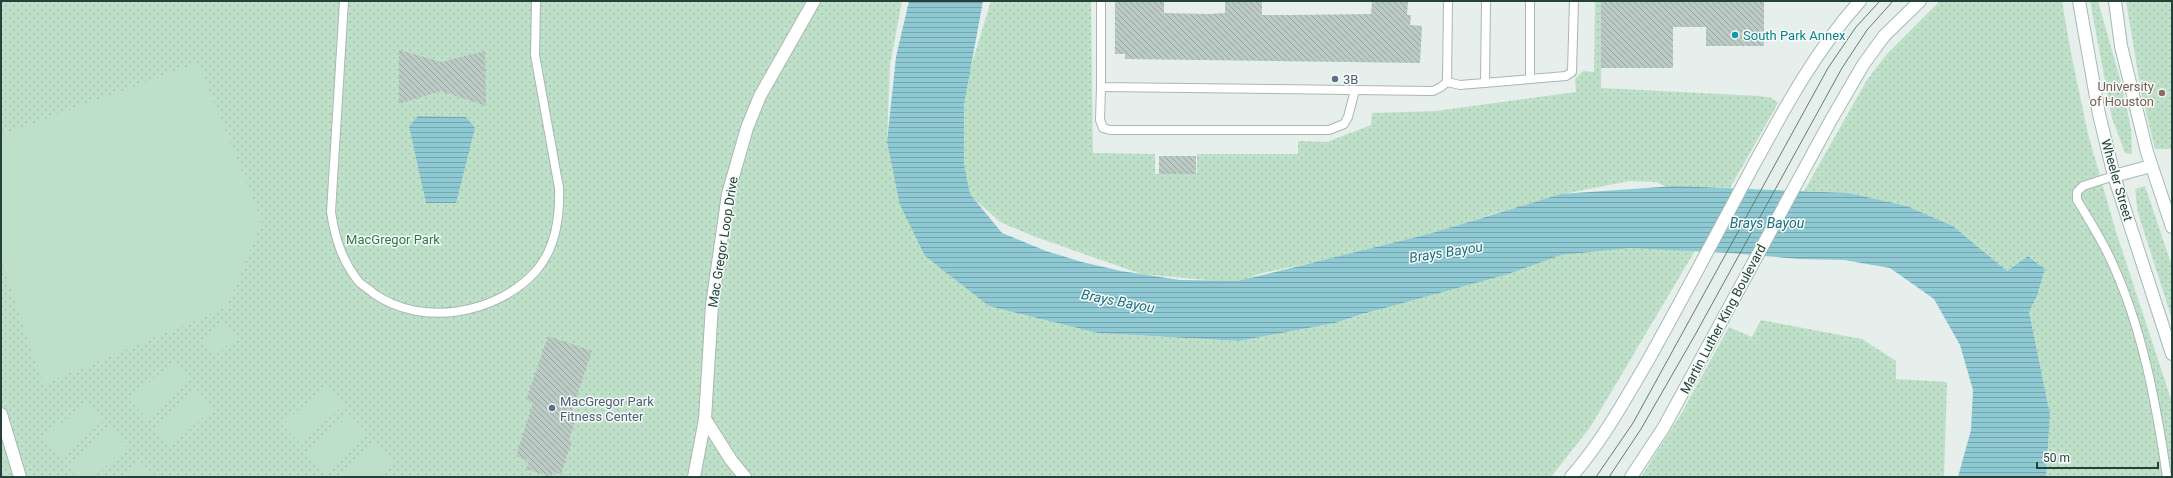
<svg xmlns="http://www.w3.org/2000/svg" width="2173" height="478" viewBox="0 0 2173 478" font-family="Roboto,sans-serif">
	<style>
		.green { fill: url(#green-dots) }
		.pitch { fill: #bfe0c8 }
		.water { fill: url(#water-rules) }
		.building { fill: url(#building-back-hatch) }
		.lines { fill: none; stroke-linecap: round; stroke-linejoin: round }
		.lane-casing { stroke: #a8b8b2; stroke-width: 10 }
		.street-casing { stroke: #a8b8b2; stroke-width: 14 }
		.secondary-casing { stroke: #a4bbb3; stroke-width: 14 }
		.lane { stroke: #fff; stroke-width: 8 }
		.street { stroke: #fff; stroke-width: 12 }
		.secondary { stroke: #fff; stroke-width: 12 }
		.tram { stroke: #5f7d75; stroke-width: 1 }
		.culture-dot { fill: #0f9aa8; stroke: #f7fbf9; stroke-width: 1.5 }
		.service-dot { fill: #5c6f8a; stroke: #f7fbf9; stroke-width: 1.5 }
		.education-dot { fill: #8d6e63; stroke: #f7fbf9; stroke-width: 1.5 }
		.labels { text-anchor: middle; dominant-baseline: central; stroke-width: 3; stroke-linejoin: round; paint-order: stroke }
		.culture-label { font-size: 13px; fill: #0d838f; stroke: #f7fbf9; text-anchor: start }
		.service-label { font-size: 13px; fill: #4e5e75; stroke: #f7fbf9; text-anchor: start }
		.education-label { font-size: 13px; fill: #785e54; stroke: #f7fbf9; text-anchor: end }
		.street-label { font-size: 13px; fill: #24423a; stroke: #f7fbf9 }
		.park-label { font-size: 13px; fill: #2d7a4b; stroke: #f7fbf9 }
		.water-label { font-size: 14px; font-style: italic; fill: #1c6f80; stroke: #f7fbf9 }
	</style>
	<defs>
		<pattern id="green-dots" width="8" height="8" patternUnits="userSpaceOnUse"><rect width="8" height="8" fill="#bfe0c8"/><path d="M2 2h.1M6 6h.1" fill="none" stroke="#a4c1ad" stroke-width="1.8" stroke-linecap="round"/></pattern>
		<pattern id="water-rules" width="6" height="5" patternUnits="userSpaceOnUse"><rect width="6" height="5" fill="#8ec9d4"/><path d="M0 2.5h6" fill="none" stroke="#74a5ad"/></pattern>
		<pattern id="building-back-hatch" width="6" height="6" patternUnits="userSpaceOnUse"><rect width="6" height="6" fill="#bbcac4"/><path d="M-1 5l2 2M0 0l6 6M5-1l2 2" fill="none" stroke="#98a6a0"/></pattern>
	</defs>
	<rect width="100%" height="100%" fill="#e6efeb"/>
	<g class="green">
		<polygon points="1,1 902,1 890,65 887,142 1098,333 1239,341 1335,323 1561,255 1631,248 1696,249 1591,426 1551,477 1,477"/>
		<polygon points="991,1 1091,1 1093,153 1155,154 1155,174 1197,173 1197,154 1298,154 1298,141 1327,142 1371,125 1372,113 1436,111 1576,92 1575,79 1583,71 1594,72 1595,1 1602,1 1601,88 1760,96 1772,98 1778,103 1730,188 1711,187 1696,191 1669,188 1656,182 1629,181 1573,192 1492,214 1402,244 1258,274 1240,283 1141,274 1033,236 1000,222 970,195 957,150 961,99"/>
		<polygon points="1940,1 2062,1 2070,48 2088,134 2116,232 2172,402 2172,477 2046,477 2050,414 2029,312 2037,296 2045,269 2029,256 2007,271 1953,226 1907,206 1849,193 1804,191 1867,80 1886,55"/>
		<polygon points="2090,1 2098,1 2122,86 2131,129 2132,154 2125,153 2112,118"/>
		<polygon points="2126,1 2172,1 2172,149 2155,149 2141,91"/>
		<polygon points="2145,186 2172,266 2172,319 2138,213 2135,189"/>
		<polygon points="1761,320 1862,339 1896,361 1896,379 1947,382 1944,477 1641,477 1681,414 1729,327 1752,337"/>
	</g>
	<g class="pitch">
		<polygon points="198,63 262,221 227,307 44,384 1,258 1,135"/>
		<polygon points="223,322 237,337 215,356 202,342"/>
		<polygon points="172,362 190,381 147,420 130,400"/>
		<polygon points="325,386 343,406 300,444 282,425"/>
		<polygon points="196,388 214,408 171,446 154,427"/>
		<polygon points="86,401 104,420 61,459 43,439"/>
		<polygon points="350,414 368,434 326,473 308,453"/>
		<polygon points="110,427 127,447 94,477 77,477 67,466"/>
		<polygon points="376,443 394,463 378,477 339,477"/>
		<polygon points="140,460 156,477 122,477"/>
	</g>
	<g class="water">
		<polygon points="909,1 983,1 964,104 964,165 970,194 1002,233 1046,251 1082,262 1121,271 1180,280 1238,281 1429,234 1561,194 1675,186 1849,193 1907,206 1953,226 2007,271 2028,256 2045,269 2037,296 2029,312 2050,414 2046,477 1958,477 1971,430 1973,390 1960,345 1934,299 1890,268 1844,260 1799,259 1730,253 1631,248 1561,255 1508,274 1363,314 1335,323 1239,341 1098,333 989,306 925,256 900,205 887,142 896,57"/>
		<polygon points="418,116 466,117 475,128 456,203 426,203 409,126"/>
	</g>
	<g class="building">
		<polygon points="1115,1 1164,1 1164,13 1209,14 1225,13 1225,1 1262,1 1262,15 1288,15 1371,14 1372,1 1408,1 1407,15 1411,15 1410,25 1422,26 1420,63 1125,59 1125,54 1115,54"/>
		<polygon points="1601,1 1764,1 1764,46 1706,46 1706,27 1673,27 1673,68 1601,68"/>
		<polygon points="399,50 441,62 485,51 486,106 441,91 399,104"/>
		<rect x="1159" y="156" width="37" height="18"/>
		<polygon points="548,336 592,351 570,416 576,419 569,440 572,441 561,474 553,472 551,477 526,469 529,461 516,456 533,403 526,400"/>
	</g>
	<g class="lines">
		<defs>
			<g id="lane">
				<path d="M344 1 331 212C335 238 342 261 359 282 363 286 369 289 373 293 422 328 497 314 536 271 556 248 560 217 559 188L535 55 536 1"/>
				<polyline points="1101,1 1101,87 1433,91 1441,87 1447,82 1448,1"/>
				<polyline points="1530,79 1530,1"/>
				<polyline points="1447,82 1460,85 1566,76 1572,72 1574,1"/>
				<polyline points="1485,83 1486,1"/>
				<polyline points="1101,87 1100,120 1103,128 1110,130 1329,130 1344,124 1348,117 1355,90"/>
				<path d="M2114 176 2083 186 2077 192V200C2088 218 2100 237 2109 256 2142 325 2156 402 2167 477"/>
			</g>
			<g id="street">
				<polyline points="1,414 20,477"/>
				<polyline points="705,419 731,460 745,477"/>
				<polyline points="694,477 705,419 712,305 728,194 747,128 760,96 814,1"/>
			</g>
			<g id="secondary">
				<polyline points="2079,1 2099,114 2114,176 2172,354"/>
				<polyline points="2115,1 2121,46 2147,152 2172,227"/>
				<polyline points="2114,176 2151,166"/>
				<path d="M1571 477C1601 443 1623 403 1646 364 1682 300 1716 235 1751 170 1783 111 1815 51 1860 1"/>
				<polyline points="1631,477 1664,427 1831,120 1863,65 1884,36 1920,1"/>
			</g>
		</defs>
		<use href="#lane" class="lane-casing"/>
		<use href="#street" class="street-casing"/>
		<use href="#secondary" class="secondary-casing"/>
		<use href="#lane" class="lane"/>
		<use href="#street" class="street"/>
		<use href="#secondary" class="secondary"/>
		<g class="tram">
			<polyline points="1596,477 1633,423 1828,68 1856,27 1880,1"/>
			<polyline points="1609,477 1641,429 1695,335 1842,68 1867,30 1893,1"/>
		</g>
	</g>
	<circle class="culture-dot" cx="1735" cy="35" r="4"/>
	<g class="service-dot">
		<circle cx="1335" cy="79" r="4"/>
		<circle cx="552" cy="408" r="4"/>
	</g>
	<circle class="education-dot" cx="2162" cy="93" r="4"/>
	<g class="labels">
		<g class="culture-label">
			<text x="1743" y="35">South Park Annex</text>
		</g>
		<g class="service-label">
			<text x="1343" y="79">3B</text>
			<text x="560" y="401">MacGregor Park<tspan x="560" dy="15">Fitness Center</tspan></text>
		</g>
		<g class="education-label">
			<text x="2154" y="86">University<tspan x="2154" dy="15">of Houston</tspan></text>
		</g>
		<g class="street-label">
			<text transform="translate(2117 180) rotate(74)">Wheeler Street</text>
			<text transform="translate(723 242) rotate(-81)">Mac Gregor Loop Drive</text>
			<text transform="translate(1723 319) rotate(-62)">Martin Luther King Boulevard</text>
		</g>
		<g class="park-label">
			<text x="393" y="239">MacGregor Park</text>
		</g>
		<g class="water-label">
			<text x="1767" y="223">Brays Bayou</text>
			<text transform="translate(1446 252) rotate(-9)">Brays Bayou</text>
			<text transform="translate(1118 301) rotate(11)">Brays Bayou</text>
		</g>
	</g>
	<rect width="2173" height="478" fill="none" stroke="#24423a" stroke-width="4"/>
	<path d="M2037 462v6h121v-6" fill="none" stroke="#24423a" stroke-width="2"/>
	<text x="2043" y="462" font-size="12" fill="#24423a" stroke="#f7fbf9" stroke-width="3" paint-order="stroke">50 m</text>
</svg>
